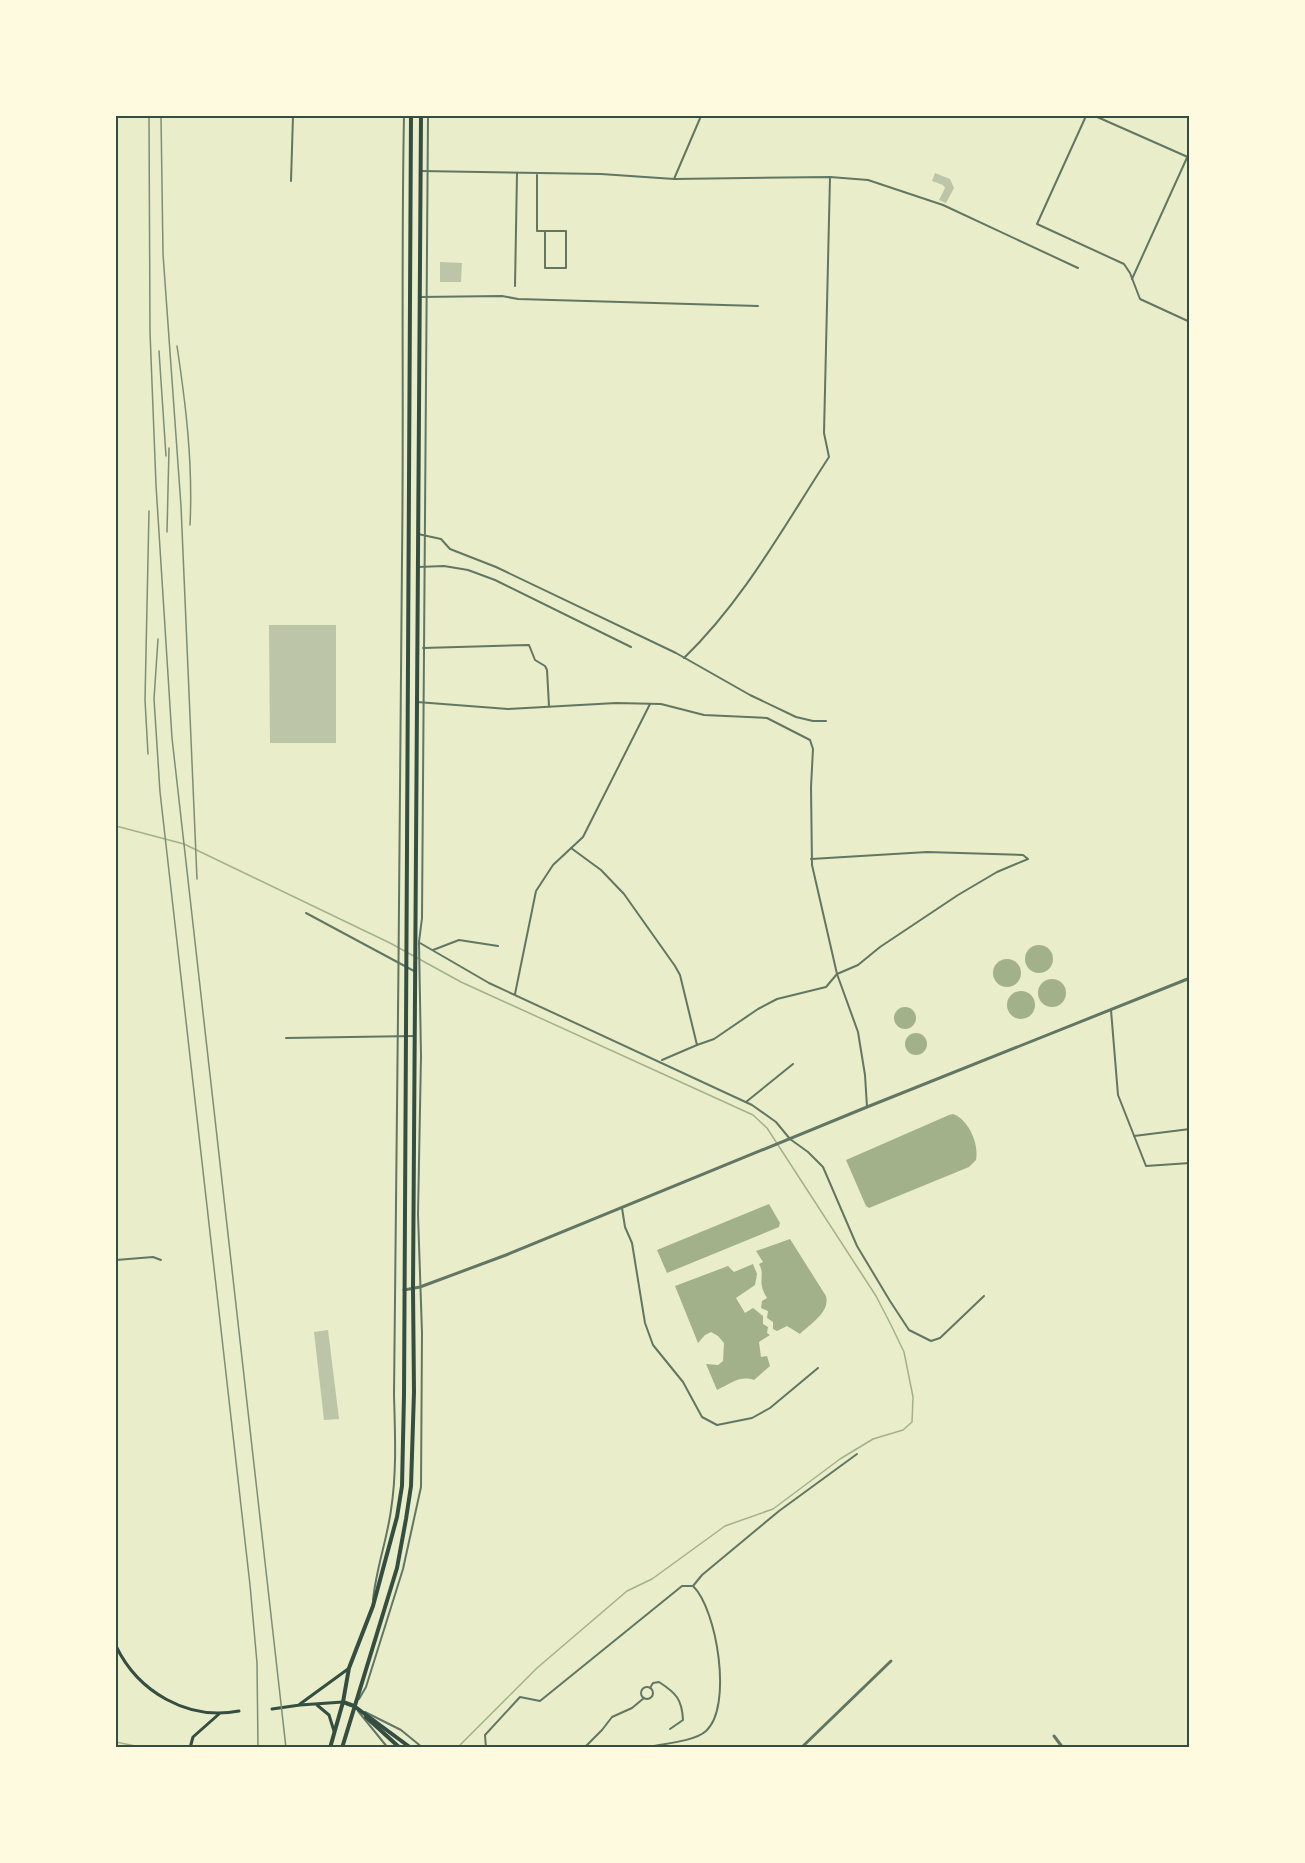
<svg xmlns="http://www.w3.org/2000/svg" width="1305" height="1863" viewBox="0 0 1305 1863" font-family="Barlow,sans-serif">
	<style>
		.water { fill: #a3b18a }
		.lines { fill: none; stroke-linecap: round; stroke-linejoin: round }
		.stream { stroke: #a3b18a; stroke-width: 1.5 }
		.building { fill: #bcc5a7 }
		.minor { stroke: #617663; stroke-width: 2 }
		.tertiary { stroke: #617663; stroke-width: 3 }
		.secondary { stroke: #344e41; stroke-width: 3 }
		.primary { stroke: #344e41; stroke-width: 4 }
		.rail { stroke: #7c8e77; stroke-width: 1.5 }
		.neatline { fill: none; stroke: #344e41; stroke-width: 2 }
	</style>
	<rect width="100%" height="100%" fill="#e9edc9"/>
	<g class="water">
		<circle cx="1039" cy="959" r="14"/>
		<circle cx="1007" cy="973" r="14"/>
		<circle cx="1052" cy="993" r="14"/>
		<circle cx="1021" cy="1005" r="14"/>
		<circle cx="905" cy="1018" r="11"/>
		<circle cx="916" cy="1044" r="11"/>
		<path d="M953 1114C969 1120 979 1144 976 1160L969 1167 869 1208 866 1206 846 1160 949 1115Z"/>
		<polygon points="769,1204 780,1223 779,1227 667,1273 657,1250"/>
		<path d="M790 1239 826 1296C830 1313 811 1323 800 1334L787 1326 777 1331 773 1329V1322L767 1318 768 1311 761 1308 762 1301 767 1298C756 1281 766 1276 759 1264L763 1262 756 1251Z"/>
		<path d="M753 1264 757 1274 755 1285 736 1298 745 1313 753 1308 763 1316V1324L768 1327 767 1333 770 1335 759 1342 761 1357 767 1356 770 1366 754 1380C740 1375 730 1384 717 1390L706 1364 718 1365 723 1361 724 1343 718 1336 711 1332 705 1335 698 1343 675 1286 728 1266 734 1272Z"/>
	</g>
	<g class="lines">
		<g class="stream">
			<polyline points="116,826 184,844 390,943 461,982 753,1115 767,1128 876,1296 891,1325 904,1352 913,1397 912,1422 903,1430 873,1439 840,1459 773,1509 725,1526 652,1579 627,1591 537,1668 457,1748"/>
			<polyline points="116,1742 145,1748"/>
			<polyline points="233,1748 244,1747"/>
		</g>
	</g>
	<g class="building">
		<polygon points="935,173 950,179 954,188 946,203 939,200 945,188 943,185 932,181"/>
		<polygon points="440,262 462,263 461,282 440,282"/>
		<polygon points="269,625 336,625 336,743 270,743"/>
		<polygon points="328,1330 339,1419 324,1420 314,1332"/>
	</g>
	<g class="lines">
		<g class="minor">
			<polyline points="1086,116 1037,224 1124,264 1130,273 1140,299 1190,322"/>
			<polyline points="1095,116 1190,158"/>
			<polyline points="421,171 601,174 674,179 830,177 868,180 943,205 1078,268"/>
			<polyline points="537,175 537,231 566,231 566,268 545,268 545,231"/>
			<polyline points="674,179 701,116"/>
			<polyline points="291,181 293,116"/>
			<polyline points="1132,279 1190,151"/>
			<polyline points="515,286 517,173"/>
			<polyline points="419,297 502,296 518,299 758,306"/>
			<polyline points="418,534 441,539 450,549 496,567 676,653 750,695 796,717 813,721 826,721"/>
			<polyline points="418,567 444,566 468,570 495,580 631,647"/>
			<polyline points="423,648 529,645 535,660 545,666 547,670 549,706"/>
			<path d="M684 658C744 600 784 526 829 457L824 433 830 177"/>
			<polyline points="417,702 508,709 616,703 661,704 704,715 767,718 810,740 813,749 811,787 812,865 837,974 858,1032 865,1075 867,1107"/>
			<polyline points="571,848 601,870 624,894 675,966 680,975 697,1045 714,1039 758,1009 777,999 826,987 837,974 858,965 880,947 958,895 997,872 1028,859 1023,855 927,852 811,859"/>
			<polyline points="306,913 414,971"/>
			<polyline points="420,943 489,983 752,1105 776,1122 790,1139 808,1152 823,1167 857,1246 890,1301 909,1330 931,1341 940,1338 984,1296"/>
			<polyline points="433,950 459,940 498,946"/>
			<polyline points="515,994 536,891 553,865 583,837 650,704"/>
			<polyline points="1111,1010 1118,1095 1146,1166 1190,1163"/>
			<polyline points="286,1038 415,1036"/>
			<polyline points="662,1060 697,1045"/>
			<polyline points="746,1102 793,1064"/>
			<polyline points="1134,1136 1190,1129"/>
			<polyline points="622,1208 625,1227 632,1243 645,1323 653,1345 683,1382 702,1417 717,1425 752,1418 770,1408 818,1368"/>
			<polyline points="116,1260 153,1257 161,1260"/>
			<polyline points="693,1586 702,1575 779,1511 857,1454"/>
			<path d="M373 1600C376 1569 387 1540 391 1510 397 1471 395 1433 394 1395 398 1116 399 838 402 559 404 411 401 263 404 116"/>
			<circle cx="647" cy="1693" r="6"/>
			<path d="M650 1688 653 1683 659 1682C676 1693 682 1699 683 1720L670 1729"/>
			<polyline points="359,1699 366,1687 403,1569 421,1487 422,1333 418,1214 421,1056 419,942 422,918 428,116"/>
			<polyline points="358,1711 388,1748"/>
			<polyline points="365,1712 401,1730 423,1748"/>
			<path d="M486 1748 485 1735 520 1697 540 1701 682 1586H693C717 1609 733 1707 706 1731 694 1742 660 1744 644 1748"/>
			<polyline points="584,1748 602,1730 612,1717 632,1708 644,1698"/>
		</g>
		<g class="tertiary">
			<polyline points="404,1290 420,1287 506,1255 867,1107 1190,978"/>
			<polyline points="1054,1736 1063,1748"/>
			<polyline points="801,1748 891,1661"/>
		</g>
		<g class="secondary">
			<path d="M116 1646C138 1692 188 1721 239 1711"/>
			<polyline points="300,1704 348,1669"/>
			<polyline points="317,1705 329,1715 334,1731"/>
			<polyline points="272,1709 300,1705 343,1702"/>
			<polyline points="190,1748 193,1737 219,1714"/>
		</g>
		<g class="primary">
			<polyline points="343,1702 354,1706 411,1748"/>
			<polyline points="366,1717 400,1748"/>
			<polyline points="330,1748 343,1702 349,1668 373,1606 397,1517 402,1486 404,1395 411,116"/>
			<polyline points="342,1748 397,1568 406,1519 411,1486 414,1392 413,1289 421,116"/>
		</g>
		<g class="rail">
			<polyline points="149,116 150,332 156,485 172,738 286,1748"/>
			<polyline points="161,116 163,254 181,506 197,879"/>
			<path d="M177 346C186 406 193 464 190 525"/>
			<polyline points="159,351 166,456"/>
			<polyline points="167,532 169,448"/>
			<polyline points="158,639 154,699 160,792 250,1585 257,1663 258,1748"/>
			<polyline points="148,754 145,700 149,511"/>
		</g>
	</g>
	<rect width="1305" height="1863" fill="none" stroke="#fefae0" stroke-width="234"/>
	<rect x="117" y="117" width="1071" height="1629" class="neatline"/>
</svg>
